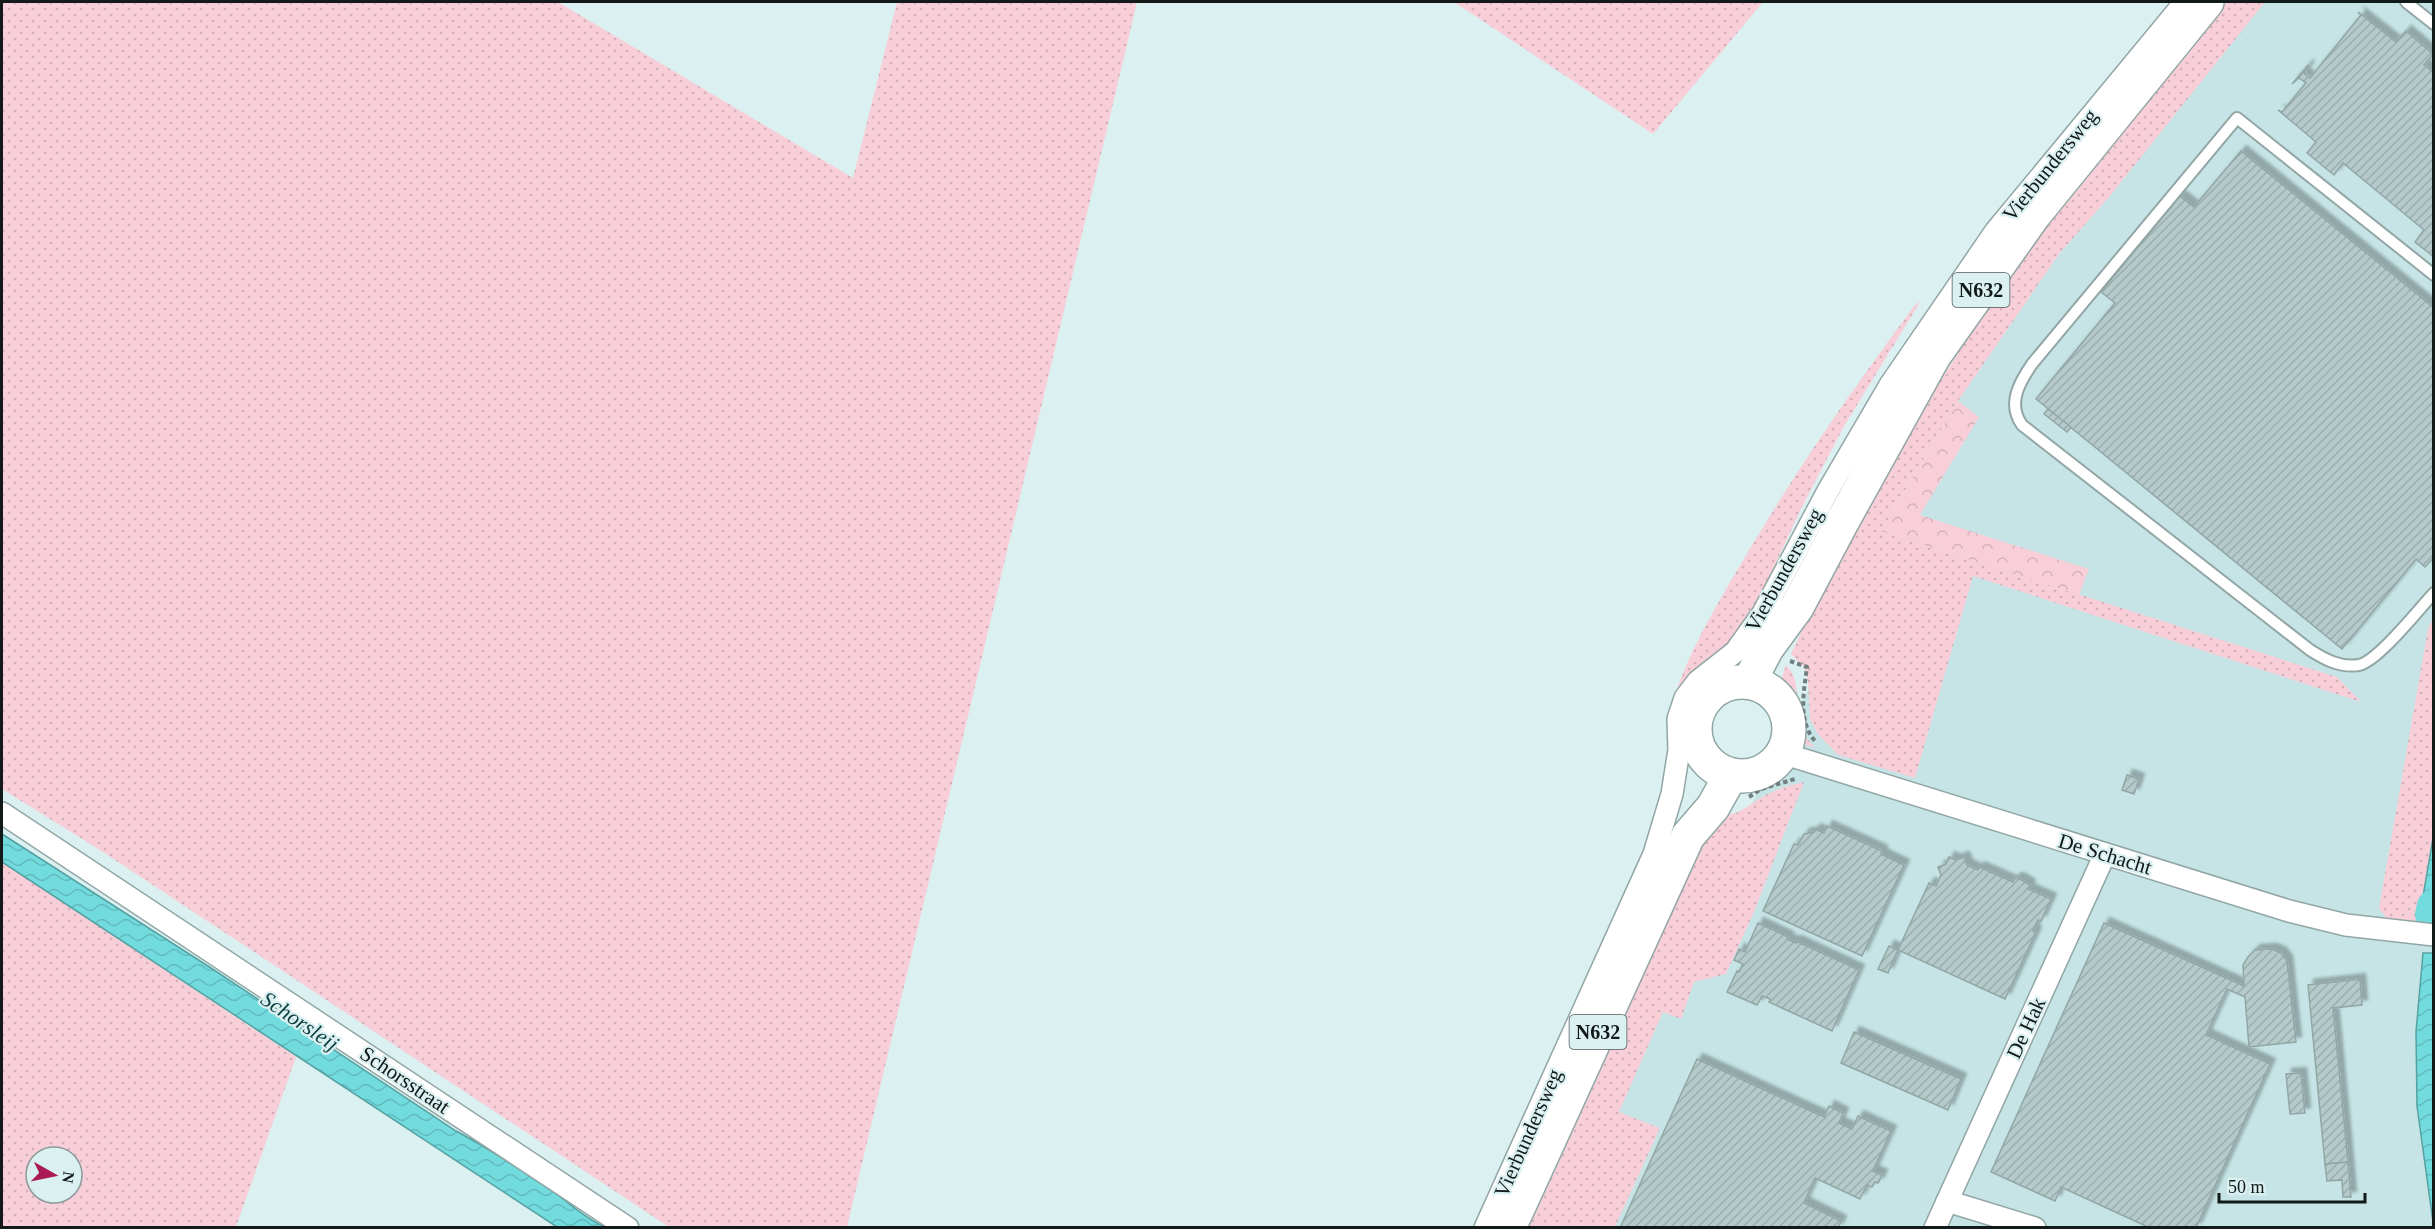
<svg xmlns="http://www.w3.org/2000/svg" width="2435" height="1229" viewBox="0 0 2435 1229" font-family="'Times New Roman',serif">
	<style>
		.built { fill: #c6e4e5 }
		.grass { fill: url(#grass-dots); fill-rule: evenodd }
		.forest { fill: url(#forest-crowns) }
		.water { fill: url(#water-waves); stroke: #55a1a2; stroke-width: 1.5 }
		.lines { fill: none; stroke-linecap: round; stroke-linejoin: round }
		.river { stroke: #72dbdd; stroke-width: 34 }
		.building { fill: url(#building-hatch); stroke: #92a6a6; stroke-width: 1.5; filter: url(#shadow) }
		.lane-casing { stroke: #92a6a6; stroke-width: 14 }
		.street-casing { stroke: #92a6a6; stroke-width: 24 }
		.primary-casing { stroke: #92a6a6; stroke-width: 36 }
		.path { stroke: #717f7f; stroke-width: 4; stroke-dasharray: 4.5 3; stroke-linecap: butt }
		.lane { stroke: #fff; stroke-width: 10 }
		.street { stroke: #fff; stroke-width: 21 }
		.primary { stroke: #fff; stroke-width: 33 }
		.labels { text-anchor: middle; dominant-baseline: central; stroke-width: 4.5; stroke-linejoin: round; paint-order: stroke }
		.shield { fill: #dbf0f0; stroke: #4e5a5a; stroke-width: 1.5 }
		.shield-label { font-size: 20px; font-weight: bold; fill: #111919 }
		.street-label { font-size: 21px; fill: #111919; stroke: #dbf0f0 }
		.water-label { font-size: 22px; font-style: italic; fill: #104243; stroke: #dbf0f0 }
	</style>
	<defs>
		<pattern id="grass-dots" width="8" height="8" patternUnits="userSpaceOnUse" patternTransform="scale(1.5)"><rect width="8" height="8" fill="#f8cfd8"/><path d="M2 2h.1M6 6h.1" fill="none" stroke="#d4b1b9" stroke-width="1.8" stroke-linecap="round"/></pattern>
		<pattern id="forest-crowns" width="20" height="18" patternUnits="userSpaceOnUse" patternTransform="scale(1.5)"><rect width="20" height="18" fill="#f8cfd8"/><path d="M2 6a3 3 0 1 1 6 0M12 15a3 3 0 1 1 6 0" fill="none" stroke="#d4b1b9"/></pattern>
		<pattern id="water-waves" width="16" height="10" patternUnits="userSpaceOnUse" patternTransform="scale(1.5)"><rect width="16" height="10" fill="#72dbdd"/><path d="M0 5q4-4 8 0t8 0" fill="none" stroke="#62bbbd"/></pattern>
		<pattern id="building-hatch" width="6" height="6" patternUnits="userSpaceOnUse" patternTransform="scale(1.5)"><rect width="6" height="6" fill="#b5caca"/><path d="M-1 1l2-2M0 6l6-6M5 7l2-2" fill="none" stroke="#9badad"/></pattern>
		<filter id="shadow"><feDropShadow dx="5.5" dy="-5.5" stdDeviation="1.5" flood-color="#0004"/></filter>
	</defs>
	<rect width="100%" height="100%" fill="#dbf0f0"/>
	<polygon class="built" points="2257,2 2433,2 2433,1227 1544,1228 1804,698 1894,533 1955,398 2051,252"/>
	<g class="grass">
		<polygon points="2,2 558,2 853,178 897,2 1137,2 847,1227 669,1227 103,852 2,789"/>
		<polygon points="1454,2 1763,2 1653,134"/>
		<polygon points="2220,2 2265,2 2110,196 2059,254 1958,401 1881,531 2337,677 2361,702 1973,576 1915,778 1838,755 1818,734 1810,719 1808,682 1805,669 1791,654 1816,601 1867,507 1935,389 2010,272"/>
		<path d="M1920 302 1843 428 1801 509 1760 597 1737 637 1673 701C1690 647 1723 594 1751 547 1801 463 1857 383 1915 305Z"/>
		<polygon points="2433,618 2433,838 2422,907 2433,908 2433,922 2387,919 2379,908 2428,629"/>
		<path d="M1786 665C1807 684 1786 718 1815 748 1811 746 1804 745 1801 743 1787 734 1786 709 1776 696Z"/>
		<path d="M1804 782 1754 912 1726 974 1694 982 1681 1019 1663 1012 1619 1112 1660 1128 1615 1227H1529L1717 814C1737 820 1750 802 1768 794 1779 788 1792 785 1804 782Z"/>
		<path d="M2 862 296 1057 236 1227H2ZM36 1157H72V1193H36Z"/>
	</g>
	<polygon class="forest" points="1958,401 1979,417 1920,515 2089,569 2079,595 1881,531"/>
	<g class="water">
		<path d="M2 834 211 968 456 1131C490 1149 523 1171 555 1193 572 1205 586 1219 605 1227H557L2 862Z"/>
		<polygon points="2433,838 2433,908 2421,908"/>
		<polygon points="2423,953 2434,953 2433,1222 2417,1106 2416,1032"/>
	</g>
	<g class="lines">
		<polyline class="river" points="2432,914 2434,906"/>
	</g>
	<g class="building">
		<polygon points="2358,12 2396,42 2406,31 2433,54 2424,65 2434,73 2434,257 2415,242 2424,230 2343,163 2334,175 2307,153 2316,142 2278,110 2282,112 2306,83 2299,78 2292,84 2308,65 2309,66 2304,73 2310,78 2361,15"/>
		<polygon points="2241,151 2434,308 2434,557 2425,567 2416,559 2342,649 2036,399 2115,303 2101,292 2180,196 2194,207"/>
		<polygon points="2048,409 2071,427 2067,432 2044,414"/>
		<polygon points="2127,775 2139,779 2134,794 2122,790"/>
		<polygon points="1827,826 1882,851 1881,854 1904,865 1862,956 1763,911 1794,844 1798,845 1804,834 1814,832 1815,829 1824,833"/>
		<polygon points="1949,857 1956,860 1964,857 1967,865 1978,870 1979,867 2013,882 2015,878 2020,879 2030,885 2028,889 2051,899 2041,921 2038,920 2033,931 2036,932 2005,999 1898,950 1929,883 1936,886 1941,875 1938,867 1946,864"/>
		<polygon points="1758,923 1788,937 1787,939 1796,943 1796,941 1859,970 1832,1031 1769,1002 1770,999 1762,996 1757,1005 1727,992 1737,971 1739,972 1743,964 1734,960 1739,949 1745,952"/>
		<polygon points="2104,923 2244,986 2243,965 2248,957 2255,950 2272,949 2281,953 2287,961 2296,1042 2249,1047 2245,997 2227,989 2206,1035 2270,1064 2196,1228 2150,1228 2061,1187 2055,1201 1991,1172"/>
		<polygon points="1889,946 1898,950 1888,973 1878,969"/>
		<polygon points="2360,979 2362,1005 2333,1008 2348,1162 2325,1164 2308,985"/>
		<polygon points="1854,1032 1961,1079 1948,1110 1841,1063"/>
		<polygon points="1697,1059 1824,1117 1829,1106 1843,1113 1839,1123 1852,1129 1858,1116 1891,1131 1873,1171 1882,1175 1878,1183 1875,1182 1872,1187 1867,1185 1860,1199 1815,1178 1804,1203 1841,1221 1838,1228 1620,1228"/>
		<polygon points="2301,1073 2305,1113 2290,1114 2286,1074"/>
		<polygon points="2348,1162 2351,1197 2343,1197 2342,1180 2327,1181 2325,1164"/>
	</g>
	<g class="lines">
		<defs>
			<g id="lane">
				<polyline points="2406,2 2434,24"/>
				<path d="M2434 275 2237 118 2032 364C2019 383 2007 404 2022 425L2310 650C2324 659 2340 668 2359 665 2378 661 2419 609 2434 593"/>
			</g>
			<g id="street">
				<polyline points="1782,753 2289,911 2346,925 2434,935"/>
				<polyline points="2,813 628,1228"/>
				<polyline points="1947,1201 2035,1228"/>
				<polyline points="1485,1228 1654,854 1672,794 1679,750 1678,719 1685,698 1698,681 1735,652 1763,613 1829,489 1890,385 1995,232 2185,2"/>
				<polyline points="1935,1228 2105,854"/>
			</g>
			<g id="primary">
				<polyline points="1749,682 1767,648 1797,607 1842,522 1934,356 2034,215 2207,2"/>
				<circle cx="1742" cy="729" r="47"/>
				<polyline points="1509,1228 1688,836 1713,807 1731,775"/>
			</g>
		</defs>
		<use href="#lane" class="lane-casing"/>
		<use href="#street" class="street-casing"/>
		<use href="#primary" class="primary-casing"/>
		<g class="path">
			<path d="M1790 661 1807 667C1804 691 1797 722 1816 742"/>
			<polyline points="1749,797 1761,789 1795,779"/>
		</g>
		<use href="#lane" class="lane"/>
		<use href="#street" class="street"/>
		<use href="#primary" class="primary"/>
	</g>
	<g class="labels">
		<g class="shield">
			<rect x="1952.5" y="273" width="57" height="34" rx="4.5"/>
			<rect x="1569.5" y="1015" width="57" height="34" rx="4.5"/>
		</g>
		<g class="shield-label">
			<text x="1981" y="290">N632</text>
			<text x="1598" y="1032">N632</text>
		</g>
		<g class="street-label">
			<text transform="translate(2050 165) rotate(-51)">Vierbundersweg</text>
			<text transform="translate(1784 570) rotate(-61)">Vierbundersweg</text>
			<text transform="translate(2105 854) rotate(17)">De Schacht</text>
			<text transform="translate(2026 1028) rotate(-65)">De Hak</text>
			<text transform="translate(405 1080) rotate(34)">Schorsstraat</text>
			<text transform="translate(1528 1133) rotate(-66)">Vierbundersweg</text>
		</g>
		<g class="water-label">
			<text transform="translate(300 1021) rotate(34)">Schorsleij</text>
		</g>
	</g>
	<rect width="2435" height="1229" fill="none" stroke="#111919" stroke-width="6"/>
	<g transform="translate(54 1175) rotate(99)"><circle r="28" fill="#dbf0f0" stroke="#8a9a9a" stroke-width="1.5"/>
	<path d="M0-4.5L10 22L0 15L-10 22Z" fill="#aa1b55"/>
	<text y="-9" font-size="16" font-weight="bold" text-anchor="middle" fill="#111919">N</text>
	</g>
	<path d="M2219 1193v9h146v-9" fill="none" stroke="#111919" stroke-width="3"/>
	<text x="2228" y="1193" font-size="18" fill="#111919" stroke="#dbf0f0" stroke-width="4.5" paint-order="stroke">50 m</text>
</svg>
